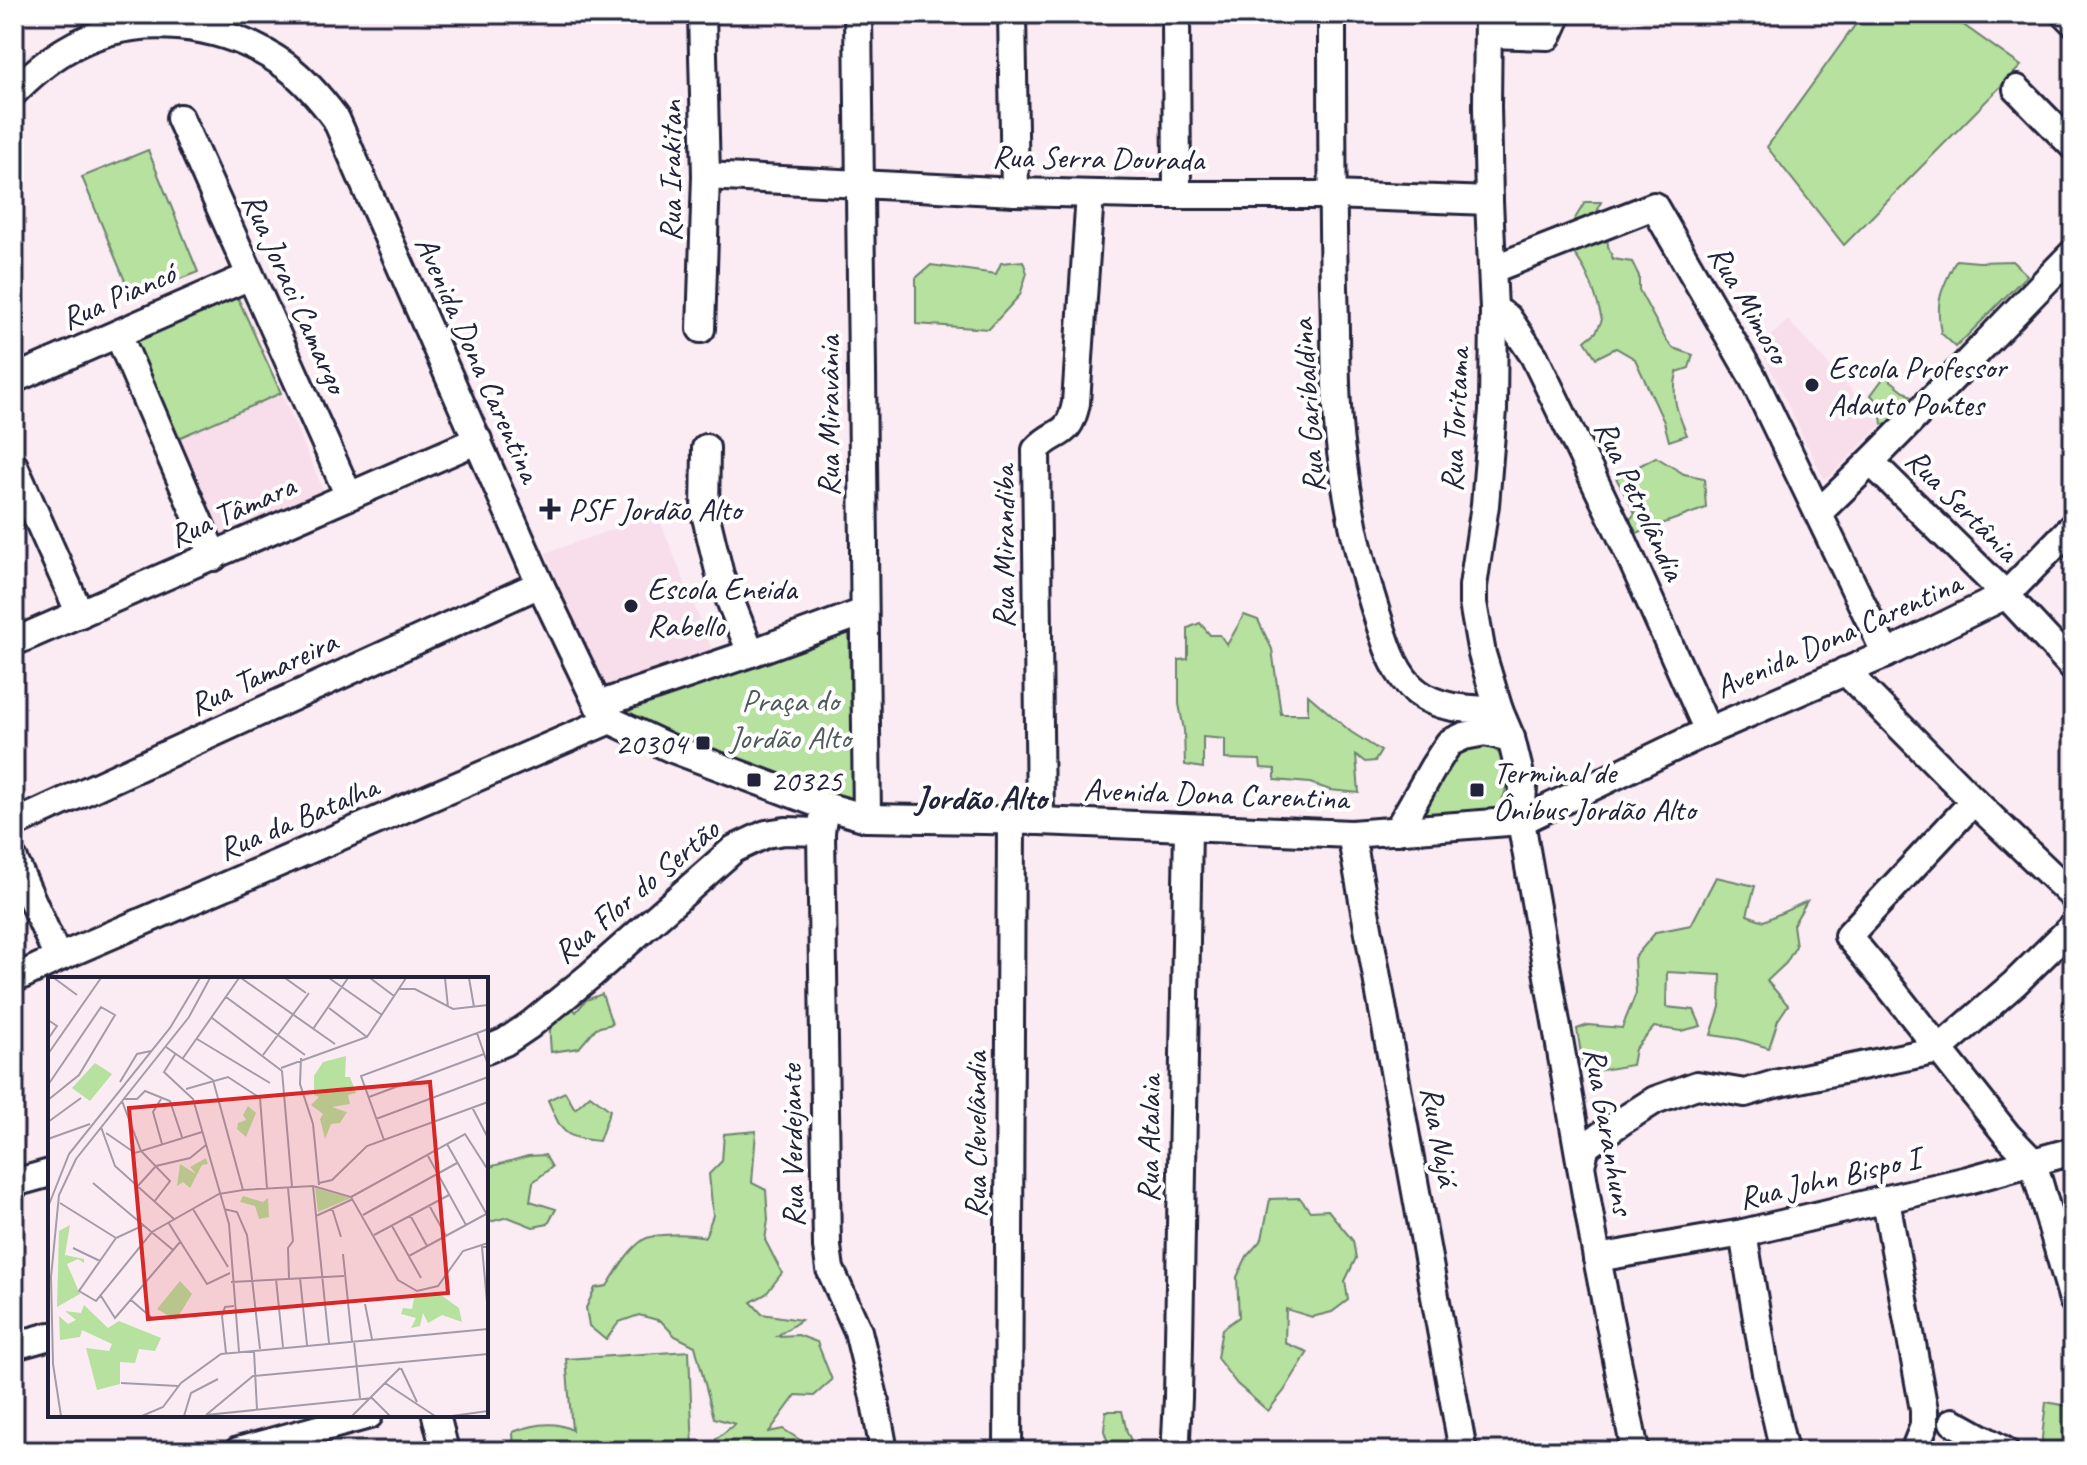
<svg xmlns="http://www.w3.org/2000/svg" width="2087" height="1465" viewBox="0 0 2087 1465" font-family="Caveat,sans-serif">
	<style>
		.built { fill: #f8ddea }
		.green { fill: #b6e19f; stroke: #6c826d; stroke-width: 2 }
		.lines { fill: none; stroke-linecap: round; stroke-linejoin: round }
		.minor-casing { stroke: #22223b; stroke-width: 32 }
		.minor { stroke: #fff; stroke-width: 26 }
		.poi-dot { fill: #22223b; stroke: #fff; stroke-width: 3 }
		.labels { text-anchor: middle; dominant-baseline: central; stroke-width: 8; stroke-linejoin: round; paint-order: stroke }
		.street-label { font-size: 32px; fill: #22223b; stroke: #fff }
		.poi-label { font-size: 32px; fill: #22223b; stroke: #fff; text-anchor: start }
		.park-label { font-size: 32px; fill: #4e5b59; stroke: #fff }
		.neighbourhood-label { font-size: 34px; font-weight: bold; fill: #22223b; stroke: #fff }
		.inset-road { fill: none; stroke: #a49ba9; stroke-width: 2 }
		.view { fill: #d62828; fill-opacity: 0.15; stroke: #d62828; stroke-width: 4 }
		.inset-edge { fill: none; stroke: #22223b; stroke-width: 4 }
	</style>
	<rect width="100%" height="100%" fill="#fbebf3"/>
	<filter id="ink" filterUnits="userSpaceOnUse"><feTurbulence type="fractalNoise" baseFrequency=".0125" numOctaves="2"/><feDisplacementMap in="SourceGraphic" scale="16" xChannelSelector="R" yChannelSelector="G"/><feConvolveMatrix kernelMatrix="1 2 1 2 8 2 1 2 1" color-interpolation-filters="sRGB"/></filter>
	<g filter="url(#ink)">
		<g class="built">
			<polygon points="1788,320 1882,424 1830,476 1826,478 1823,477 1761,349 1763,344"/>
			<polygon points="281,393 325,494 220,540 174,440"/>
			<polygon points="657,514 716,660 607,702 546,553"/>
		</g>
		<g class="green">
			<polygon points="1863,14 1948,14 2021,66 1844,245 1767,147"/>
			<polygon points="148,150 198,272 132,298 82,177"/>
			<path d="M1585 202H1601C1594 217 1595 225 1607 236L1608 246 1613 259 1632 262 1639 276V290L1666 340 1673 348 1693 355 1689 368 1677 372C1671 399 1677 411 1687 435L1669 441 1664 422 1635 359 1616 348 1596 358 1585 341 1596 332 1602 320C1594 287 1586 264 1562 240Z"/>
			<path d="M1956 260 1979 262 2012 261 2027 275 1956 347 1941 333C1935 299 1941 291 1956 260Z"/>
			<polygon points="1023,261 1027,273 1020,295 989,329 916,324 916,278 931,265 996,274 1001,263"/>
			<polygon points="237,296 281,393 174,440 132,341"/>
			<polygon points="1885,376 1918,402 1893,427 1882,424 1879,404 1871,395"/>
			<polygon points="1656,457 1684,474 1704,478 1706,508 1634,534 1630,520 1635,513 1616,478"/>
			<polygon points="1244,615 1258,620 1272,649 1281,714 1308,714 1308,695 1351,732 1381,751 1375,761 1365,762 1356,755 1359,793 1330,790 1310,783 1275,780 1275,769 1261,768 1260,760 1225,759 1225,739 1203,737 1203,768 1185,765 1184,730 1179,704 1179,660 1188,659 1188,628 1200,623 1210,635 1220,635 1227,645"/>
			<polygon points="849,632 853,802 806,788 611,714"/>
			<path d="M1479 743 1491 746 1504 758C1509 776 1509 798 1493 811L1424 815 1423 812 1456 757 1462 750Z"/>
			<polygon points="1716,877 1755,886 1747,915 1764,921 1807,901 1793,925 1796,946 1786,963 1767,981 1788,1005 1778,1020 1769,1048 1739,1039 1711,1035 1720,1007 1721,975 1667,972 1666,1007 1694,1010 1701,1026 1681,1031 1654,1027 1635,1049 1632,1065 1590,1072 1582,1060 1577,1029 1588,1025 1622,1028 1636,993 1634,958 1656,932 1691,925"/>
			<path d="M602 994 612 1024 596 1028 579 1048 551 1052C549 1023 547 1023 569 1003L576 1012 586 1000Z"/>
			<path d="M565 1092 575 1109 590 1095 610 1110 599 1141C562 1138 562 1132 548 1100Z"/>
			<path d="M756 1131 752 1183 766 1190 768 1220 765 1240 782 1273 766 1294 751 1302 762 1314 801 1320 777 1336 798 1335 817 1342 832 1380 814 1396 796 1395 769 1432 783 1429 808 1445 809 1451H717L716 1439 735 1424 714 1418 695 1346 675 1336 661 1321 639 1315 619 1322 606 1340 589 1326 586 1308 595 1288 607 1286C617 1271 627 1251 643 1240 654 1232 692 1234 705 1237L713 1215 709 1174 722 1161 724 1134Z"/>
			<polygon points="545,1155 552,1167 533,1182 530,1201 556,1209 548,1224 533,1227 508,1217 486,1223 486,1168 528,1156"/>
			<polygon points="1300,1198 1310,1211 1328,1210 1353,1241 1356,1258 1345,1281 1348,1300 1332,1312 1312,1317 1286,1309 1285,1343 1308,1352 1284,1391 1268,1411 1237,1384 1217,1358 1222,1329 1239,1317 1237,1277 1247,1256 1262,1239 1270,1199"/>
			<path d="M689 1351 693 1451H514L513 1432C531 1425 555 1420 572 1430L566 1359Z"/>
			<polygon points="2046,1402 2073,1407 2073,1451 2044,1451 2042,1438"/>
			<polygon points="1106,1411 1122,1411 1127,1432 1135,1449 1146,1449 1147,1451 1111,1451 1104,1431"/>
		</g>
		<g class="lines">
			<defs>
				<g id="minor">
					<polyline points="858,14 867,818"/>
					<polyline points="1012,14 1015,192"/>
					<polyline points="1176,14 1177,195"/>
					<path d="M1332 14C1332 105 1332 197 1334 288 1336 342 1334 398 1341 452 1348 507 1359 560 1376 612 1385 639 1393 674 1417 692 1440 710 1471 709 1499 710"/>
					<polyline points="1488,14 1487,106 1489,201 1494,309 1493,410 1485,505 1473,586 1473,603 1482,654 1499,710 1511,738 1523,787 1521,821 1597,1258 1635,1451"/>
					<polyline points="2065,14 2073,22"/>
					<polyline points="1488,34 1548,36 1558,14"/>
					<polyline points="2017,89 2073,146"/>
					<path d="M14 92C30 76 47 61 66 50 133 10 224 21 286 66 306 81 321 99 336 119L540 584 598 705 610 720 670 748 825 806 867 818 1040 821 1351 834 1521 821 1708 731 1886 654 2006 595 2073 526"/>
					<polyline points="180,118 349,496"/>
					<polyline points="706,176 1015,192 1139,195 1332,195 1489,201"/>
					<polyline points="1493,269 1654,206 1752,376 1886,654"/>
					<polyline points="1494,309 1508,318 1534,356 1621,536 1708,731"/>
					<polyline points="701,329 706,176 702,14"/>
					<polyline points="118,334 214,557"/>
					<polyline points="14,379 250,276"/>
					<polyline points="706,448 705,513 720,575 751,653"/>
					<polyline points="1871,462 2006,595 2073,667"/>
					<polyline points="14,466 80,614"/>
					<path d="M1819 512C1907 429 1988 339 2073 253"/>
					<polyline points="14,642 478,440"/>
					<polyline points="1845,671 1974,801 2073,896"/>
					<polyline points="598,705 751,653 864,612"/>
					<polyline points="1974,801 1848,936 1882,977 2007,1135 2033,1162 2073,1300"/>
					<polyline points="825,806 821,832 827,1247 830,1269 858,1331 874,1397 884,1451"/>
					<path d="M1040 821 1036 450C1055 428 1069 440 1076 403L1090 194"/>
					<polyline points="14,824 540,584"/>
					<polyline points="1397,831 1434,766 1449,743 1464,736 1485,732 1511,738"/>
					<polyline points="1351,834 1463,1451"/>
					<polyline points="14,860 58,958"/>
					<polyline points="14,979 58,958 610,720"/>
					<polyline points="486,1050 505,1042 530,1025 591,975 734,849 766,834 785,831 821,832"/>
					<polyline points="1581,1165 1586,1146 1622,1121 1655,1100 1697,1085 1745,1093 1775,1084 1938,1050 2015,983 2073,926"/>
					<polyline points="14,1183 50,1173"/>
					<polyline points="1886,1200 1924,1410 1924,1426 1914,1451"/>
					<polyline points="1743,1233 1766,1373 1784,1451"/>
					<polyline points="1597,1258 1743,1233 1968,1180 2062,1154 2073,1153"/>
					<polyline points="14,1346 50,1336"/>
					<polyline points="436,1415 445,1451"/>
					<polyline points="1953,1422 2005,1451"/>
					<polyline points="238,1451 369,1415"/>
					<polyline points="1008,1451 1011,820"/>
					<polyline points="1178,1451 1176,1437 1178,1398 1188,828"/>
				</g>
			</defs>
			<use href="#minor" class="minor-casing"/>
			<use href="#minor" class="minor"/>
		</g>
	</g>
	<g class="poi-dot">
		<circle cx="1812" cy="385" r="8"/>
		<path d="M546 497h8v8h8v8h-8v8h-8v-8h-8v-8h8z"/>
		<circle cx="631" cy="606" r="8"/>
		<rect x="695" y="735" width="16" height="16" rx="4"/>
		<rect x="746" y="772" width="16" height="16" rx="4"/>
		<rect x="1469" y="782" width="16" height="16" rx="4"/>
	</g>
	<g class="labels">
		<g class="street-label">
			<text transform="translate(1098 158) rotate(1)">Rua Serra Dourada</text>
			<text transform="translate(670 171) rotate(-90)">Rua Irakitan</text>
			<text transform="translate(295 293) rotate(66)">Rua Joraci Camargo</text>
			<text transform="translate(118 296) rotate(-24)">Rua Piancó</text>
			<text transform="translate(1749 304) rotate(60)">Rua Mimoso</text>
			<text transform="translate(478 359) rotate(66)">Avenida Dona Carentina</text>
			<text transform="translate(1308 406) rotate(-94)">Rua Garibaldina</text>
			<text transform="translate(828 416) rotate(-90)">Rua Miravânia</text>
			<text transform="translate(1455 420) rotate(-87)">Rua Toritama</text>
			<text transform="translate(1640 500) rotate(65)">Rua Petrolândia</text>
			<text transform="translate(1962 505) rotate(45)">Rua Sertânia</text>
			<text transform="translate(232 511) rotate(-24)">Rua Tâmara</text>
			<text transform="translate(1003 547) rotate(-90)">Rua Mirandiba</text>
			<text transform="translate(1838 635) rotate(-24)">Avenida Dona Carentina</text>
			<text transform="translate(263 673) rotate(-25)">Rua Tamareira</text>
			<text transform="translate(1216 794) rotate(2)">Avenida Dona Carentina</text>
			<text transform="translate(298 818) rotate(-23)">Rua da Batalha</text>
			<text transform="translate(636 891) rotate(-40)">Rua Flor do Sertão</text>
			<text transform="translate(1609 1131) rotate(80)">Rua Garanhuns</text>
			<text transform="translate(975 1135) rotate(-90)">Rua Clevelândia</text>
			<text transform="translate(1440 1136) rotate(80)">Rua Najá</text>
			<text transform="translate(1149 1139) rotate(-89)">Rua Atalaia</text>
			<text transform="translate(792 1146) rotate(-91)">Rua Verdejante</text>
			<text transform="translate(1829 1178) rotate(-13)">Rua John Bispo I</text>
		</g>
		<g class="poi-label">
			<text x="1828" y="367">Escola Professor<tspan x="1828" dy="37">Adauto Pontes</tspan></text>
			<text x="568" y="509">PSF Jordão Alto</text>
			<text x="647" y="588">Escola Eneida<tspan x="647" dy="37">Rabello</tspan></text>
			<text x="687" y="743" text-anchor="end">20304</text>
			<text x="1493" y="772">Terminal de<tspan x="1493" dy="37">Ônibus Jordão Alto</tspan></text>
			<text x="770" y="780">20325</text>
		</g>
		<g class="park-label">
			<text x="790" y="700">Praça do<tspan x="790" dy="37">Jordão Alto</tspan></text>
		</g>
		<g class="neighbourhood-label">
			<text x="981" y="797">Jordão Alto</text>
		</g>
	</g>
	<g transform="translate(48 977)">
		<rect width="440" height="440" fill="#fbebf3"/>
		<path d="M298 79 297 100H302L308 116 300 118 302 127 284 130 299 135 292 146 283 147 277 162 272 142 275 137 263 128 271 120 266 118V99L275 85ZM47 86 64 97 42 124 24 111ZM200 129 208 136 198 160 189 152 190 146 198 143 195 138ZM158 181 160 187 154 188 142 211 135 205 129 209 132 187 148 197 142 190ZM267 211 303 221 270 235ZM195 219 215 225 220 221 221 240 211 242 207 229 192 225ZM22 248 17 278 36 282V286L30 282 19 287 32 317 9 330 11 254ZM132 304 144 317 128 343 109 332ZM367 316 393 318 411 331 414 345 394 338 380 346 375 336 372 349 363 351 368 341 353 337 355 331 364 332ZM36 328 60 351 71 344 113 361 107 374 91 372 87 386 72 385V407L49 413 38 371 61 374 64 367 34 353 32 360 12 363 11 339 20 347 28 343 17 334 33 336Z" fill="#b6e19f"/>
		<path class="inset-road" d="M6 1 29 18M193 1 287 67M237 1 258 16M281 1 334 38M322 1 346 19M397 1 400 30M421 1 426 30M351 12H367L405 32 440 28M178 20 257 78M281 31 319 60M164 41 234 94 244 210M0 43 9 49 0 62M265 52 300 1M429 56 440 88M149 62 222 106M118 70 165 103 195 213M128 76 116 95 145 122 181 247 191 375M0 77 53 1M215 78 261 16M135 81 191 1M253 81 252 107 265 147 271 208M233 91 319 60 358 1M72 105 89 77 103 74M0 108 53 30 67 38 31 98 0 123M138 112 180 100 212 121 219 211M321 120 436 77M76 122H89L97 114 122 124 134 160M113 122 105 135 114 167M74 124 93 174 122 204 106 225M424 130 440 161M328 142 440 100M0 145 33 121M53 150 67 189 126 242M58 156 87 176 154 155M0 162 42 147M336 163 313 99 440 52M399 167 438 236M380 179 418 248M45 206 125 273M271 206 284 203 319 169 440 125M265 209 281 366M88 211 108 189 142 181 158 168M240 211 245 264 240 271 241 301M303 220 417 157 440 193M12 226 68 261M381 228 398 259M0 230 21 177 122 51 152 1M284 231 293 260M145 232 180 290M176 232 189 235 199 258 212 372M315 238 409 186M362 238 379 269M268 239 305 222M120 245 159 307 182 296M96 248 68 261 31 314 48 324 104 255 171 217 195 213 265 209 303 220 350 303 369 314 390 309 415 274 440 266M344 249 373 301M326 258 401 218M440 270H434L440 336M25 271 52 284M295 277 304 364M361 279 440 236M252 301 259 368M228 302 235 370M183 305 296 299M53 319 67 341 132 265M83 323 104 341M317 327 324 362M306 364 312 421M206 374 209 433M178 376 174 339 177 330 186 329M353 391 369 425M73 406 130 409M337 406 387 439M158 438 205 399 440 377M158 438 324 421 342 439M13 439 5 387 3 300 11 218 28 182 141 40 162 1M94 439 115 430 133 406 173 377 440 352M136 439 143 416 170 402M304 439 352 391M404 439 440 434"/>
		<path class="view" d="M382 105 400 316 100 342 81 131Z"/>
		<rect width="440" height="440" class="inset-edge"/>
	</g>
	<rect width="2087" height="1465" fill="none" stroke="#fff" stroke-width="48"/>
	<rect x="24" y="24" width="2039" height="1417" fill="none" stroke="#22223b" stroke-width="3" filter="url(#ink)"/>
</svg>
